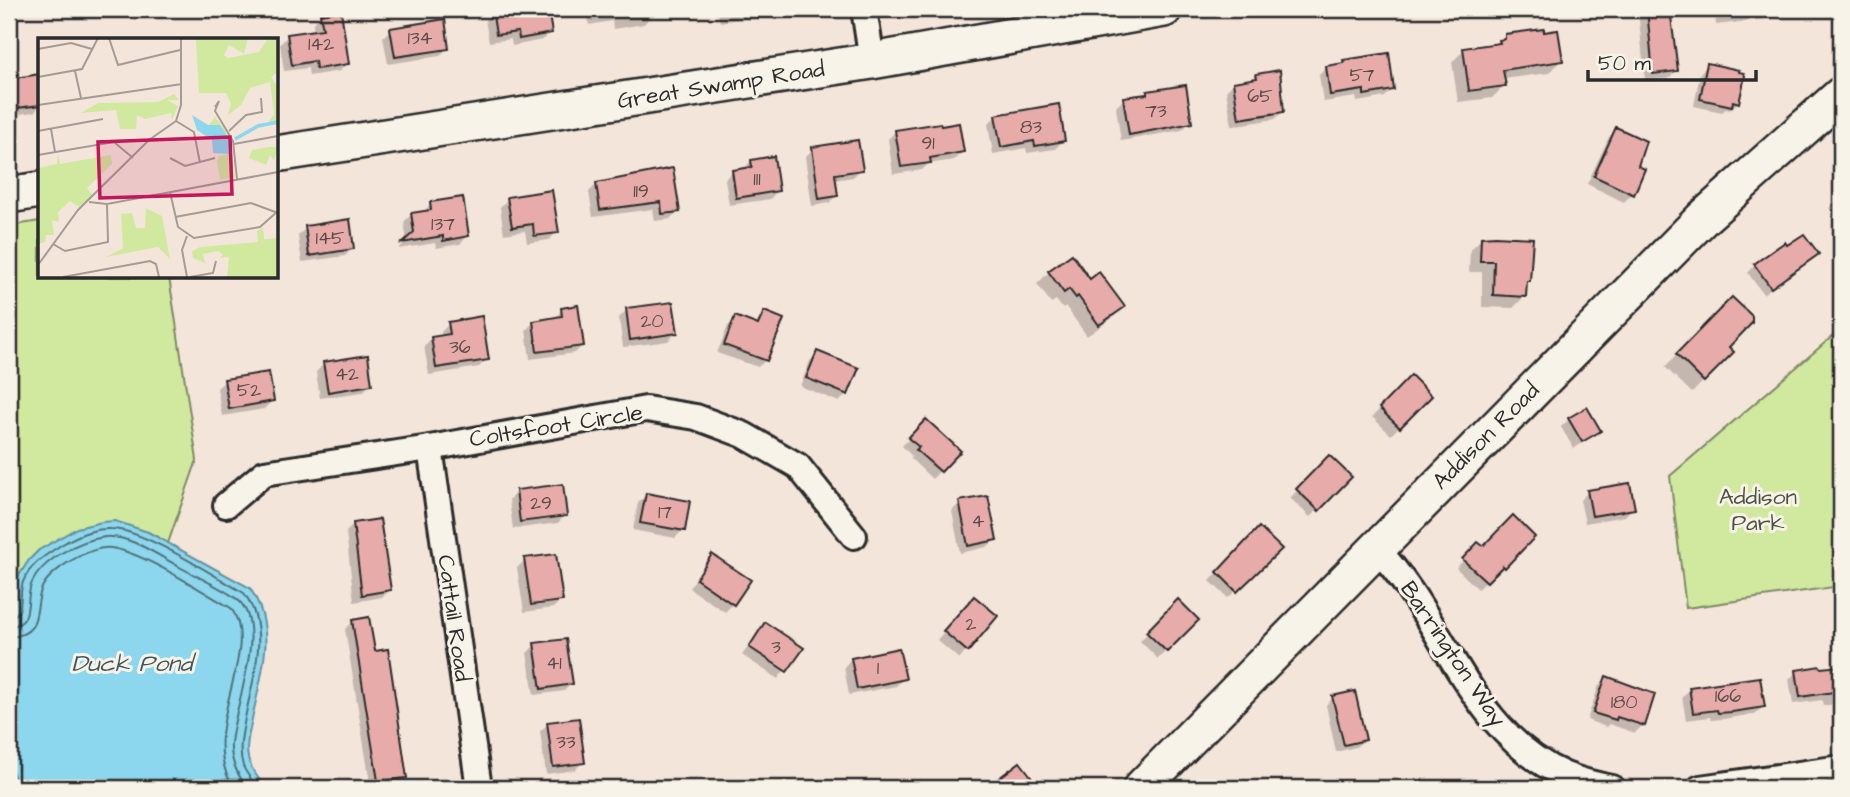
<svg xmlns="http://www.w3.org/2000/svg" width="1850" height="797" viewBox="0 0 1850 797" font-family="'Architects Daughter',sans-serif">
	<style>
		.green { fill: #d0e99f; stroke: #7e8a65; stroke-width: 2 }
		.water { fill: #8cd7ed; stroke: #65929f; stroke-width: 2 }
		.shadow { fill: #0003 }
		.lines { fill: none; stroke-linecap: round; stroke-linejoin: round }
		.shore { stroke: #527079; stroke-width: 2 }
		.building { fill: #e7aca9; stroke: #2b2b2b; stroke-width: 2 }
		.street-casing { stroke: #2b2b2b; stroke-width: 30 }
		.secondary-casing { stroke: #2b2b2b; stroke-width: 40 }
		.street { stroke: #f7f3e8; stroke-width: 24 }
		.secondary { stroke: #f7f3e8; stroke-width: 35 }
		.labels { text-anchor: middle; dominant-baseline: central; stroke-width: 6; stroke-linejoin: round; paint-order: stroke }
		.number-label { font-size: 19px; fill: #5a4b4a }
		.street-label { font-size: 23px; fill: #2b2b2b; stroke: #f7f3e8 }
		.park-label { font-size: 23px; fill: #4c5142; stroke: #f7f3e8 }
		.water-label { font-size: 24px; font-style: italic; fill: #43565c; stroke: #f7f3e8 }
		.inset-river { fill: none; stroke: #8cd7ed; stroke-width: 3.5 }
		.inset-road { fill: none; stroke: #a49b95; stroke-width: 2 }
		.view { fill: #c2185b; fill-opacity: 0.15; stroke: #c2185b; stroke-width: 3.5 }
		.inset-edge { fill: none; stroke: #2b2b2b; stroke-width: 3.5 }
	</style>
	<rect width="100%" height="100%" fill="#f4e5db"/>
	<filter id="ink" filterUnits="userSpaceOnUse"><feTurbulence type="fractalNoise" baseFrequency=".0143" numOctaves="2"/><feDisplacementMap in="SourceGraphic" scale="14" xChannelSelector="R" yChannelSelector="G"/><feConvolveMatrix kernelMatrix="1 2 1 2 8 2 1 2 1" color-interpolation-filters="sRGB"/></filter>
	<g filter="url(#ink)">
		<g class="green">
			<path d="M40 221V276L169 277 197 460 168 543 148 532 39 550C10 578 13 601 9 639V226Z"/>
			<polygon points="1841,329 1841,586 1686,608 1670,476"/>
		</g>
		<path class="water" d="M115 521 148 532 250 588C279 632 260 676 251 724 248 738 244 752 251 766 254 774 261 781 266 788H19L9 763V639L16 580 29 560 39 550 77 528 102 522Z"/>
		<g class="shadow">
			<polygon points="514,9 514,13 546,9 550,33 542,40 512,46 511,39 489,42 485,20 493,12"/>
			<polygon points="586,9 653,9 651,11 651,16 644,24 613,29 612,21 589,25"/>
			<polygon points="717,9 777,9 772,14 720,22"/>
			<polygon points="1638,9 1670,9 1676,71 1668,79 1645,81"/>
			<polygon points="1715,9 1773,9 1773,11 1765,19 1716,25"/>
			<polygon points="321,15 347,63 340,71 309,76 308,68 284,71 280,44 288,36 314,32 313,23"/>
			<polygon points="391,30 447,48 440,56 388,64 383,37"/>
			<polygon points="1505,36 1561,61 1549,73 1503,79 1504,86 1492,98 1458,102 1452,62 1464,50 1496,45"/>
			<polygon points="1344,61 1393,89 1385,97 1357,102 1356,97 1323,102 1319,75 1326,68 1340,66"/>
			<polygon points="1708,65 1738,102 1730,110 1726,109 1722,112 1694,106 1700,73"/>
			<polygon points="38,76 40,106 34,112 19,114 9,123 9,80"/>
			<polygon points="1257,76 1283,111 1275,119 1232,126 1226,91 1234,83 1252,81"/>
			<polygon points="1148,92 1190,122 1182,130 1121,141 1116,107 1124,99 1144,96"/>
			<polygon points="996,116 1063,141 1055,149 1027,153 1026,148 993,154 988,124"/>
			<polygon points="939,128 962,152 954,160 928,164 922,170 893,174 888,139 896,131"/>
			<polygon points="1617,129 1636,167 1632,194 1624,202 1587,184 1609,137"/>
			<polygon points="813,149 861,169 853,177 834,180 836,196 829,203 812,206 805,157"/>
			<polygon points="751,161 777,191 770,199 729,205 725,179 733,171 743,170"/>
			<polygon points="671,170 678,211 670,219 655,221 653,209 593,217 589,192 597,184"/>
			<polygon points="1841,196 1841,226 1829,208"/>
			<polygon points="508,199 557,232 549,240 527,243 525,231 504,234 500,207"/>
			<polygon points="431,204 468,236 460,244 436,248 435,243 398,249 407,241 404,222 412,214 423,212"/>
			<polygon points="306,228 353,248 345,256 302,262 298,236"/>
			<polygon points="1482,238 1529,280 1525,284 1524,297 1513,308 1482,307 1482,272 1469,272 1470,250"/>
			<polygon points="1816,254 1763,294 1748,273 1755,265"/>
			<polygon points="1049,272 1090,281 1122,307 1111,319 1087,336 1066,307 1063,309 1056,300 1051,303 1037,284"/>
			<polygon points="1732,299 1727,347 1732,352 1692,393 1665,367"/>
			<polygon points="562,309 583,345 575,353 530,359 526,330 534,322 555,319"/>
			<polygon points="627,310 676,333 668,341 623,347 619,318"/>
			<polygon points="764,313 766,360 758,367 717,353 728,326 736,318 754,326"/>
			<polygon points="449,324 487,359 479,367 429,375 424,346 432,338 442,337 441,332"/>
			<polygon points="818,353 847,394 839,402 800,386 810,361"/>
			<polygon points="324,364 370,384 363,392 320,398 316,372"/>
			<polygon points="1411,378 1429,396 1391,435 1372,417"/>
			<polygon points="225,381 272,401 264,409 222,416 217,388"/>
			<polygon points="1569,419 1599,430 1574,449 1561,427"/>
			<polygon points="926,421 959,451 932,479 910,458 912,456 902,446"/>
			<polygon points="1329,457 1350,477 1310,517 1290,498"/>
			<polygon points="516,492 565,515 558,523 513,529 509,500"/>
			<polygon points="1588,492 1633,508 1625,516 1585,523 1580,500"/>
			<polygon points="646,495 683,530 675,538 633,530 638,503"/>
			<polygon points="960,503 995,540 987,547 960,553 952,511"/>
			<polygon points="354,524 390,590 382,597 354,602 346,532"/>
			<polygon points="1259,529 1279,549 1228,598 1210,581"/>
			<polygon points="1533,537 1496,575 1494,573 1478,589 1456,568 1478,545 1483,549"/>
			<polygon points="712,556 733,604 725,612 689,588"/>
			<polygon points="525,560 561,600 553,608 524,612 517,568"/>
			<polygon points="1178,602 1197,620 1158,659 1140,641"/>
			<polygon points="966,606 996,616 959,659 937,640"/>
			<polygon points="353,622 374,653 405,777 398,784 371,788 345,629"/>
			<polygon points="765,625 801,648 778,679 742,655"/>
			<polygon points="535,645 572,683 564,691 534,695 527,653"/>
			<polygon points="851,659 904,678 896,686 849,695 844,667"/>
			<polygon points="1841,667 1841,703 1823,706 1822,700 1793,704 1789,679 1797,672"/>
			<polygon points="1606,678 1643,725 1635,733 1609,724 1606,727 1587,720 1599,685"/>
			<polygon points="1690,689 1763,707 1755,714 1723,719 1711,720 1710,717 1686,720 1682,697"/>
			<polygon points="1333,698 1364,740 1356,747 1336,752 1326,705"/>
			<polygon points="548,724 583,762 575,770 546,774 540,731"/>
			<polygon points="1261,780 1269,788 1252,788"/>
		</g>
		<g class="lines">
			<g class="shore">
				<path d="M9 617C26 615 18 594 23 582 30 564 46 555 61 545 76 536 92 528 111 529 143 529 214 576 244 593 271 630 253 677 245 718 242 735 238 749 243 766 246 774 253 781 258 788"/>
				<path d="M9 626C34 625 25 601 31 585 41 560 79 540 105 537 130 535 157 555 178 566 193 575 227 590 238 600 269 627 233 709 231 744 230 761 238 775 247 788"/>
				<path d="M9 637C42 635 34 612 41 590 47 571 91 545 111 548 143 552 201 591 231 608 263 652 195 732 234 788"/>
			</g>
		</g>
		<g class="building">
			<polygon points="492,9 548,9 552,33 519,39 518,32 496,35"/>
			<polygon points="1647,9 1670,9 1678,71 1653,74"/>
			<polygon points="341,11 349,64 316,69 315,61 292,65 287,34 323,29 320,14"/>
			<polygon points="445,19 449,49 395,57 390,28"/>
			<polygon points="1544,29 1544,32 1558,30 1563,61 1503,70 1506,86 1469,91 1463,48 1500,43 1499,40 1505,39 1505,34"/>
			<polygon points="1389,53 1394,90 1364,95 1364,90 1330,95 1326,66 1344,63 1343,60"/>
			<polygon points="1707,63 1739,70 1739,72 1744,73 1745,76 1739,103 1733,101 1732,106 1700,99"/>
			<polygon points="1280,70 1284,112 1239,119 1233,82 1257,78 1256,74"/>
			<polygon points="40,74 40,105 9,109 9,79"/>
			<polygon points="1186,85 1192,123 1129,135 1123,97 1147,94 1147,91"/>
			<polygon points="1059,104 1065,141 1035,146 1034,141 1001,147 995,115"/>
			<polygon points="940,123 941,126 959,123 964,152 930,158 931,163 901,167 895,130"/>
			<polygon points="1616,127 1646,141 1638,166 1645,169 1634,195 1594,176"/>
			<polygon points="858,140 863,170 835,174 838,196 819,199 812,147"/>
			<polygon points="774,156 779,191 736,198 732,170 752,167 751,160"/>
			<polygon points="673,168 680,212 662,214 661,202 600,210 596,183"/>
			<polygon points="552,190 559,233 534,236 533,224 512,227 507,197"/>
			<polygon points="463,197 469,236 443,241 443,236 402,243 414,232 411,213 431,210 430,202"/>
			<polygon points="350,219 354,249 309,256 305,226"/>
			<polygon points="1804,234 1819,254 1771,288 1754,264 1785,242 1787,245"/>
			<polygon points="1495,236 1533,238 1530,281 1527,281 1526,297 1493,295 1494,261 1480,261 1481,237"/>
			<polygon points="1072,254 1090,279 1099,272 1125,307 1099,325 1078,296 1076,298 1069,289 1064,293 1048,271"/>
			<polygon points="1732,297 1752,316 1752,323 1729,347 1734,352 1704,382 1676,354"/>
			<polygon points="673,302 678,333 630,340 626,308"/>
			<polygon points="578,305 584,346 537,352 533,321 562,316 561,308"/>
			<polygon points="764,311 784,319 767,361 724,345 735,316 758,325"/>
			<polygon points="482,316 489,360 436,368 431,337 450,334 448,322"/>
			<polygon points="817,351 859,368 848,395 806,378"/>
			<polygon points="368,355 372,385 328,392 323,362"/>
			<polygon points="269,372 274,401 229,409 224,379"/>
			<polygon points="1411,375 1432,396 1400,428 1379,408"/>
			<polygon points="1587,407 1601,431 1582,442 1568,418"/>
			<polygon points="926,419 961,451 941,472 916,450 919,447 908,438"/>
			<polygon points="1329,455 1352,477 1319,511 1296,489"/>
			<polygon points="1630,483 1635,509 1592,516 1587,490"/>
			<polygon points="563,484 567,516 520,522 516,490"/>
			<polygon points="646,493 690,501 685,531 640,523"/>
			<polygon points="988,496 997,540 968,546 959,501"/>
			<polygon points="1513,515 1535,537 1505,568 1503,566 1487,582 1462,559 1478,542 1483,546"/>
			<polygon points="380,519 391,590 362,595 353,523"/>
			<polygon points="1259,527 1282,549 1237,592 1217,572"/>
			<polygon points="556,554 563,601 531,605 524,558"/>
			<polygon points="712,554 751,580 734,605 696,579"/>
			<polygon points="974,596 998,616 968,652 943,631"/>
			<polygon points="1178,599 1199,620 1167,652 1146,632"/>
			<polygon points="369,617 375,651 388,649 407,778 378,781 352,620"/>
			<polygon points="765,622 804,648 787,672 749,647"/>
			<polygon points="566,639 573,684 541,689 534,643"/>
			<polygon points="899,648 906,679 857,689 851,658"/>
			<polygon points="1820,666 1821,668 1841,666 1841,691 1800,697 1796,670"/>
			<polygon points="1606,676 1655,694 1645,726 1617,717 1616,720 1593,713"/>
			<polygon points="1760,677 1765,707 1732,712 1718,713 1717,710 1693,713 1689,687"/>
			<polygon points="1355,691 1366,740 1344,745 1332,696"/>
			<polygon points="579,718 585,763 553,767 547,722"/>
			<polygon points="1020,762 1040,788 986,788"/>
		</g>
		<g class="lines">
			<defs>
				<g id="street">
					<polyline points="864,9 872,61"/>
					<polyline points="430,448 479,788"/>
					<polyline points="226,505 264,473 430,448 646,409 696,417 744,435 798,466 854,536"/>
					<path d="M1376 548C1444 618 1469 733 1565 775 1580 781 1596 785 1612 788"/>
					<polyline points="1700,788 1841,768"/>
				</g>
				<g id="secondary">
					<polyline points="276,154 872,61 1164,9"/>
					<polyline points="9,195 40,190"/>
					<polyline points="1141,788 1703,218 1841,95"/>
				</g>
			</defs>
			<use href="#street" class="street-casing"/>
			<use href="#secondary" class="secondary-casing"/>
			<use href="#street" class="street"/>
			<use href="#secondary" class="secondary"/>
		</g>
	</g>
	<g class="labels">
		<g class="number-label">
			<text x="420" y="38">134</text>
			<text x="321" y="44">142</text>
			<text x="1362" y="75">57</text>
			<text x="1260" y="96">65</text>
			<text x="1156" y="111">73</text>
			<text x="1031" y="127">83</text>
			<text x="928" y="143">91</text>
			<text x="757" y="179">111</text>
			<text x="641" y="191">119</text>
			<text x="443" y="224">137</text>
			<text x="330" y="238">145</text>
			<text x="652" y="321">20</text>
			<text x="460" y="347">36</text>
			<text x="347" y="374">42</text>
			<text x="249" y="390">52</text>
			<text x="541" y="503">29</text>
			<text x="665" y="512">17</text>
			<text x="978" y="521">4</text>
			<text x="971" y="624">2</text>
			<text x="776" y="647">3</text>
			<text x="554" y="663">41</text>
			<text x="878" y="668">1</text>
			<text x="1728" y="696">166</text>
			<text x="1624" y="702">180</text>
			<text x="566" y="742">33</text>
		</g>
		<g class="street-label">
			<text transform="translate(721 85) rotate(-9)">Great Swamp Road</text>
			<text transform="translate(556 426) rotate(-9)">Coltsfoot Circle</text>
			<text transform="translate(1486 436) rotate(-45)">Addison Road</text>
			<text transform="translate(454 618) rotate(82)">Cattail Road</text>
			<text transform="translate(1453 654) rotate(56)">Barrington Way</text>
		</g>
		<g class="park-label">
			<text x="1758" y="497">Addison<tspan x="1758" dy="26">Park</tspan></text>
		</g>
		<g class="water-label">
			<text x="132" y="664">Duck Pond</text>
		</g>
	</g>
	<g transform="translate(38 38)">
		<rect width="240" height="240" fill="#f4e5db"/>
		<path d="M210 0 206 16 191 7 186 17 190 20 221 14 229 2 240 0V34L233 39 240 49V87L230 85 236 76 232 44 212 50 203 67 190 77 193 65 188 55H161L158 1ZM136 56 141 62H129L140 68 134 82 133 75 107 81 99 77 98 91H82L78 72 43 75 60 65 120 64ZM177 79 191 96 197 139 182 142 179 124 181 118 191 116 192 106 182 87H171ZM231 109H240L236 123 232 117 228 127 211 120 214 112ZM20 115 22 126 73 117 74 126 49 150 55 158 41 169 32 163 20 174 21 184 14 182 16 197H8L7 204 0 206V130L19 126ZM108 170 124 178 132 221 120 209 68 219 85 210 83 176 94 175 98 190H107ZM225 190 226 201 240 200V239H189L191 219 181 220 185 217 180 213 165 216 167 225 155 220 154 213 162 209 220 204 219 193Z" fill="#d0e99f"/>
		<path d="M154 77 170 87H182L192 102 191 116 175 115 174 102 159 92Z" fill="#8cd7ed"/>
		<path class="inset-river" d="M197 101 220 88 240 84"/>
		<path class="inset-road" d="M71 0 80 27 142 12M0 11 33 5 54 11M37 33 43 60M0 39 44 31 60 0M0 67 144 46M177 69 181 63 177 73 195 103 199 141M138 83 156 94 162 125M13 91 17 114M0 93 65 81M191 93 208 77 224 74 223 60M196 106 240 98M0 117 76 104 95 120M132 120 147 128 177 120M132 154 140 189 156 200 222 189 240 173M51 164 69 166 240 134M137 179 213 165 240 175M15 206 27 213 70 204 69 166M0 227 40 172 111 102 138 83 143 67V0M25 239 112 223 118 226 121 239M149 239 144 212 149 198M152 239 175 235 178 223"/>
		<path class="view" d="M192 99 194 156 62 160 60 104Z"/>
		<rect width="240" height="240" class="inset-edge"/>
	</g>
	<rect width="1850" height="797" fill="none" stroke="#f7f3e8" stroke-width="35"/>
	<rect x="18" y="18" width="1815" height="762" fill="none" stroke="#2b2b2b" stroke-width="2.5" filter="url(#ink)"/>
	<path d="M1588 70v10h168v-10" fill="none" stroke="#2b2b2b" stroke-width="3.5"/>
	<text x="1598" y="70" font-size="21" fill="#2b2b2b" stroke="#f7f3e8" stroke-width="5" paint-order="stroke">50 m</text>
</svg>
